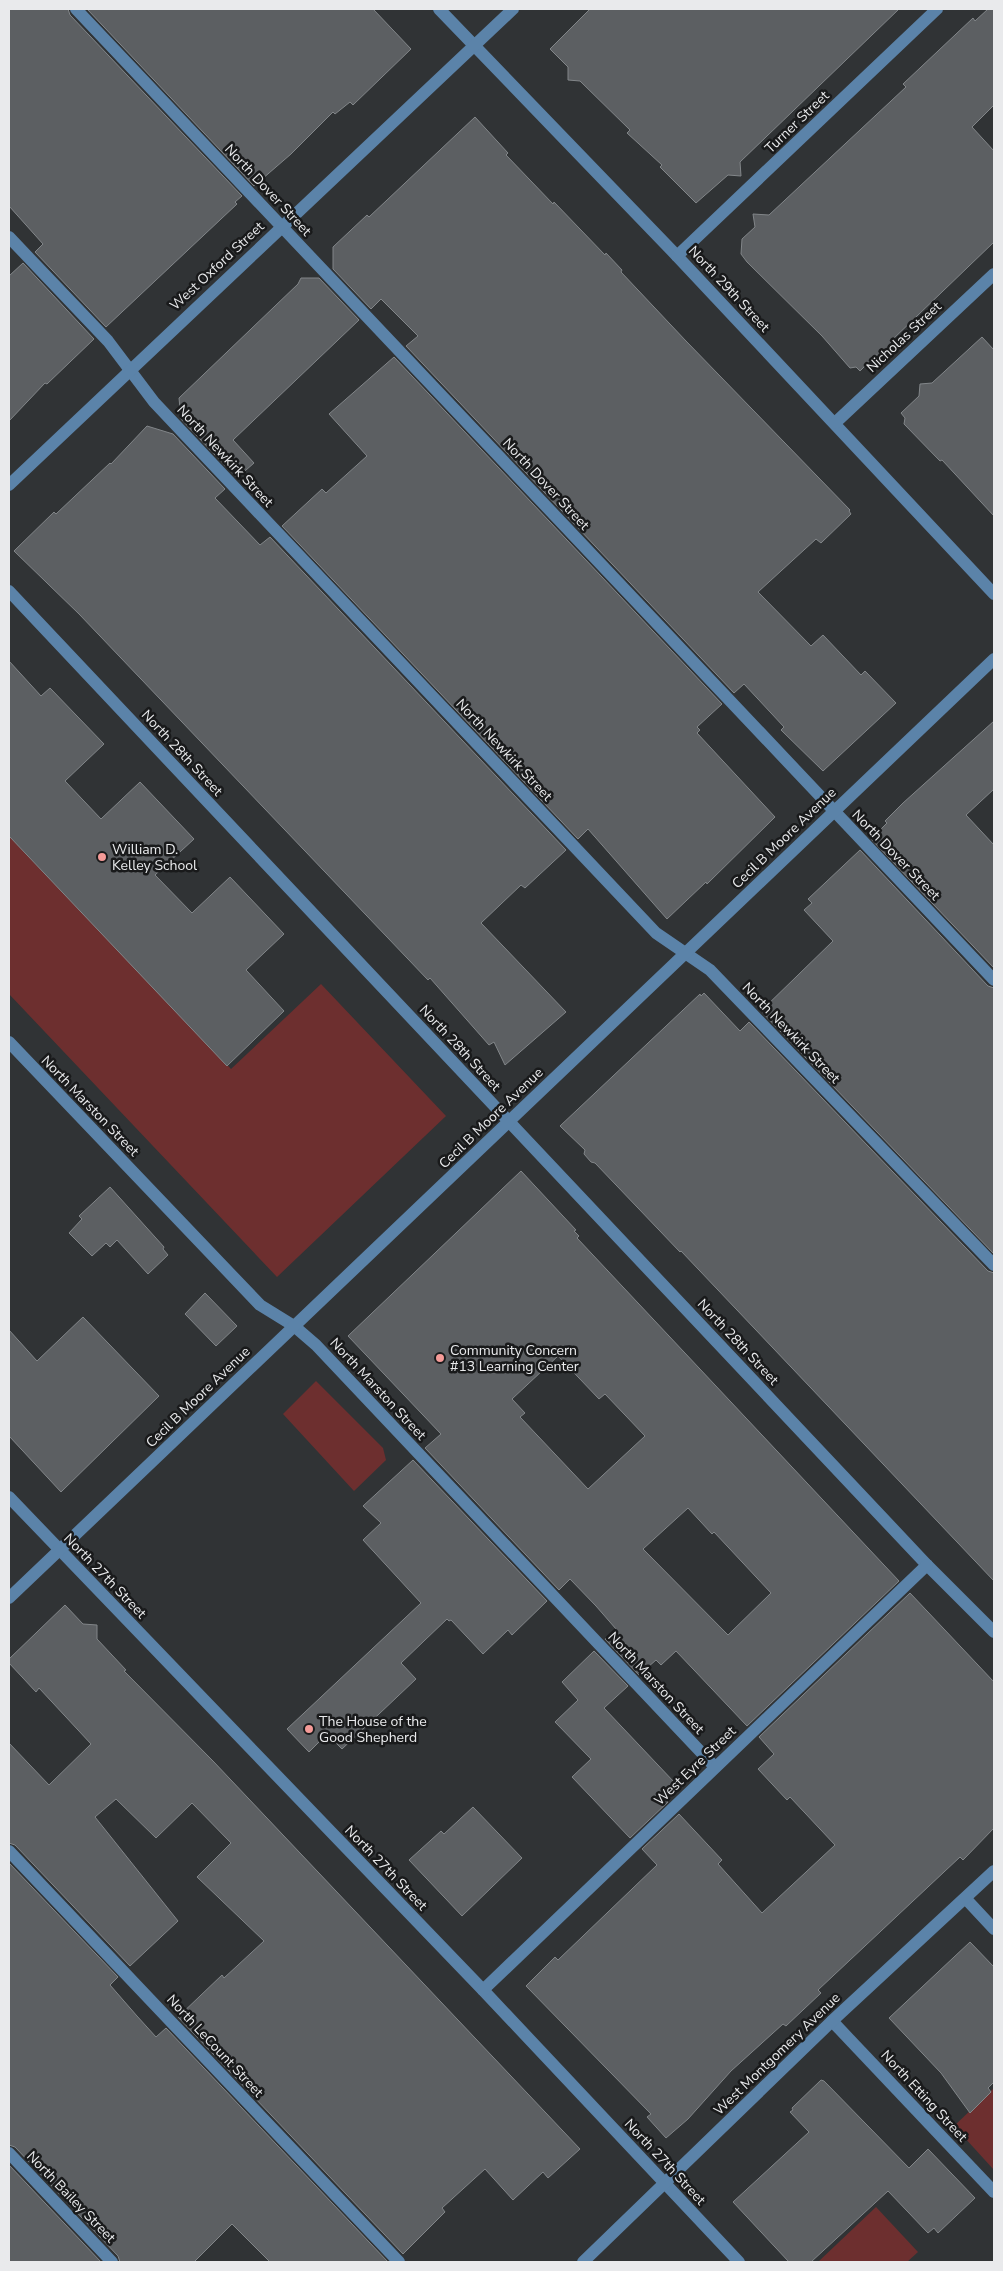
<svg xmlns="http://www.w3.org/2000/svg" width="1003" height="2271" viewBox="0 0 1003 2271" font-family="'Nunito Sans',sans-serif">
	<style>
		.green { fill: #6d2f2f }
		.building { fill: #5c5f62; stroke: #828689; fill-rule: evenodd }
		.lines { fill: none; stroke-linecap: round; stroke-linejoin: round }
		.minor { stroke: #5b83a9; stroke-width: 12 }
		.poi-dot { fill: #f59b98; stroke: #191a1b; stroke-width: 2 }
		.labels { text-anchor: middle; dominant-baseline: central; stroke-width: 5; stroke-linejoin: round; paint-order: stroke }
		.street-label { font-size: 14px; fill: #e9eaec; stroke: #191a1b }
		.poi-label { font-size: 14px; fill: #e9eaec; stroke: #191a1b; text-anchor: start }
	</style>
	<rect width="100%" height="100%" fill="#303335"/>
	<g class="green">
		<polygon points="9,836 231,1069 321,984 446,1116 277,1277 9,994"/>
		<polygon points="316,1381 383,1448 386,1460 354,1491 283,1414"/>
		<polygon points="994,2088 994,2170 954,2126"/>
		<polygon points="876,2207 918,2252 907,2262 818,2262"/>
	</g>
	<g class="building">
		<polygon points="9,9 68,9 70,15 242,196 235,202 237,204 106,327 35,252 43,244 9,206"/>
		<polygon points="87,9 373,9 411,49 353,105 350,102 335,114 333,112 291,154 254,186"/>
		<polygon points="590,9 899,9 740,162 741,176 728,175 696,203 660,167 662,165 627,133 630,130 580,81 568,80 568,67 550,49"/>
		<polygon points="988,9 994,9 994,105 972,127 994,151 994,242 891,341 890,347 881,356 876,355 860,371 856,367 850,368 822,336 747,262 741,254 742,239 755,227 753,214 769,215 906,87 903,84 973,18 975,21"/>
		<polygon points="475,117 508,153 506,155 553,204 554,202 605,255 606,253 622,270 621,272 686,341 850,510 849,511 851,514 821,543 816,539 758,592 811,646 823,635 861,675 865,671 896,703 823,771 781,730 784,727 744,684 734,693 406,346 418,336 381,299 371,309 333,269 333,247 367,215 369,217"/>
		<polygon points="23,263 94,339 47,384 45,383 9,421 9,276"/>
		<polygon points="301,278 319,278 359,320 233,440 254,463 237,478 181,419 179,398 298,284"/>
		<polygon points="982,337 994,350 994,516 942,460 940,461 904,424 905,418 901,413 919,396 920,384 932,383"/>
		<polygon points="394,357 722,704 697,727 700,730 697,733 775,817 707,884 706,882 667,919 588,829 578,839 282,526 322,489 326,493 367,456 329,414"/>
		<polygon points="147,426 173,434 225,489 215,498 260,545 270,537 566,850 525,888 521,885 481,923 566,1012 505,1065 494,1042 489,1045 430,978 428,980 79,614 14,551 54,512 56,514 110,463 111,464"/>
		<polygon points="9,661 41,696 50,688 104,744 65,781 101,819 140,782 194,839 155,875 192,913 230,877 284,934 246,970 284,1011 227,1066 9,836"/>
		<polygon points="994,721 994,789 966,815 994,845 994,968 871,839 887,823 885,821 903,803"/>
		<polygon points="860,850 988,986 994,988 994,1254 761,1011 833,941 804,910 812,903 808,899"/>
		<polygon points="704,993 740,1031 749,1022 988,1271 994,1273 994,1581 681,1251 680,1252 595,1163 591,1162 584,1154 585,1150 560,1126 700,994 701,996"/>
		<path d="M521 1171 576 1230 574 1231 579 1236 577 1238 638 1303 899 1581 747 1726 676 1651 661 1665 656 1660 639 1675 605 1639 616 1629 596 1606 570 1579 559 1590 425 1448 441 1434 348 1336ZM558 1356 599 1399 605 1394 645 1436 588 1489 520 1417 525 1413 512 1399ZM688 1508 712 1534 714 1532 771 1593 728 1635 643 1549Z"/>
		<polygon points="110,1187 164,1247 163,1249 168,1255 148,1274 117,1240 110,1247 106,1243 92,1256 69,1233 82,1219 79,1216"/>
		<polygon points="205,1293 237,1326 216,1346 185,1314"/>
		<polygon points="83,1317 159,1396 61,1492 9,1436 9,1330 37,1361"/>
		<polygon points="413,1460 547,1601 512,1635 508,1630 483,1654 451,1620 449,1621 447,1619 401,1663 416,1679 342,1749 327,1734 309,1752 287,1729 421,1603 363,1540 381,1523 363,1506"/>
		<polygon points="910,1593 994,1682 994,1828 963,1860 960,1857 818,1990 821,1993 786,2026 783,2024 731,2071 688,2119 666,2138 647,2117 651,2114 526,1986 555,1957 558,1960 657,1865 642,1849 679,1814 722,1860 718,1864 762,1913 835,1845 790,1797 787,1800 758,1769 774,1754 759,1737"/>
		<polygon points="65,1605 83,1624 97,1625 97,1639 126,1670 124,1671 213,1761 580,2149 548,2178 543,2172 513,2200 485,2169 442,2208 445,2212 403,2254 178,2017 222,1975 224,1978 264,1941 197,1877 231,1843 192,1803 156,1838 116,1799 95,1817 178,1921 130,1966 15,1845 9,1843 9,1743 49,1785 91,1744 39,1688 36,1692 9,1663 9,1659"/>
		<polygon points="594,1651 628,1686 604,1708 675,1783 662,1796 668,1802 630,1838 572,1777 591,1759 555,1722 578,1700 562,1682"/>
		<polygon points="473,1807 522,1858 462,1916 409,1860 441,1831 444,1834"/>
		<polygon points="9,1863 118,1977 110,1985 137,2016 156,2037 166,2028 388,2262 270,2262 232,2224 194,2262 120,2262 118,2256 15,2147 9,2145"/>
		<polygon points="970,1942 994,1967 994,2082 988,2088 991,2092 970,2113 941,2073 889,2018"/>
		<polygon points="821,2080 824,2081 909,2168 928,2149 975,2198 938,2233 934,2228 928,2233 888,2191 811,2262 789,2262 733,2202 809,2132 790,2112 793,2110 792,2108"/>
		<polygon points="9,2165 101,2262 9,2262"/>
	</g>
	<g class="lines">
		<g class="minor">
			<polyline points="76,9 994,980"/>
			<polyline points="439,9 677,256 994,594"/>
			<polyline points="9,237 108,341 154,402 656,933 710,970 994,1265"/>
			<polyline points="677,256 937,9"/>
			<polyline points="835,423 994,274"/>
			<polyline points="9,485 513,9"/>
			<polyline points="9,591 927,1565 994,1632"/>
			<polyline points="9,1042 260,1305 294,1326 316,1345 715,1767"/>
			<polyline points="9,1497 483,1990 739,2262"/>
			<polyline points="9,1598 994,659"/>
			<polyline points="9,1851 399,2262"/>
			<polyline points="966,1899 994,1929"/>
			<polyline points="483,1990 927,1565"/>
			<polyline points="832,2021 994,2192"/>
			<polyline points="9,2153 112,2262"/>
			<polyline points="583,2262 832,2021 994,1871"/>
		</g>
	</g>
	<g class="poi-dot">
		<circle cx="102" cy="857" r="5"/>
		<circle cx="440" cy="1358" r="5"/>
		<circle cx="309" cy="1729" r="5"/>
	</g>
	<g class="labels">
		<g class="street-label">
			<text transform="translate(797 122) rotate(-44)">Turner Street</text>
			<text transform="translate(268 190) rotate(47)">North Dover Street</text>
			<text transform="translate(217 266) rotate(-43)">West Oxford Street</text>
			<text transform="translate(729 289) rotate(47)">North 29th Street</text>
			<text transform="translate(904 337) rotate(-43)">Nicholas Street</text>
			<text transform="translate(225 456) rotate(47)">North Newkirk Street</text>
			<text transform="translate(546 484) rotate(47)">North Dover Street</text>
			<text transform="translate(504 750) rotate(47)">North Newkirk Street</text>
			<text transform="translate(182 753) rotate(47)">North 28th Street</text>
			<text transform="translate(784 838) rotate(-44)">Cecil B Moore Avenue</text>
			<text transform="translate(896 855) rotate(46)">North Dover Street</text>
			<text transform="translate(791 1033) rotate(46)">North Newkirk Street</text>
			<text transform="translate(460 1048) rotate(47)">North 28th Street</text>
			<text transform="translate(90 1106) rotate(46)">North Marston Street</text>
			<text transform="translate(491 1118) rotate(-44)">Cecil B Moore Avenue</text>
			<text transform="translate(738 1342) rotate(47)">North 28th Street</text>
			<text transform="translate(378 1389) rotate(47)">North Marston Street</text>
			<text transform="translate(198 1397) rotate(-44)">Cecil B Moore Avenue</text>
			<text transform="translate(105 1576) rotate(46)">North 27th Street</text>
			<text transform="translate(656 1683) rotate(47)">North Marston Street</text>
			<text transform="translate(695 1766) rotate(-44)">West Eyre Street</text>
			<text transform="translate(386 1868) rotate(46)">North 27th Street</text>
			<text transform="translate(215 2046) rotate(47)">North LeCount Street</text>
			<text transform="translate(777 2054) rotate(-44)">West Montgomery Avenue</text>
			<text transform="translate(924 2096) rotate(47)">North Etting Street</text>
			<text transform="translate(665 2162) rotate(47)">North 27th Street</text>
			<text transform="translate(71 2197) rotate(46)">North Bailey Street</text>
		</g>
		<g class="poi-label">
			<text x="112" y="849">William D.<tspan x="112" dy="16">Kelley School</tspan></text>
			<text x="450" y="1350">Community Concern<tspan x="450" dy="16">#13 Learning Center</tspan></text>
			<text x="319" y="1721">The House of the<tspan x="319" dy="16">Good Shepherd</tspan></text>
		</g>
	</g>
	<rect width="1003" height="2271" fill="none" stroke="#e9eaec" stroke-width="20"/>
</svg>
